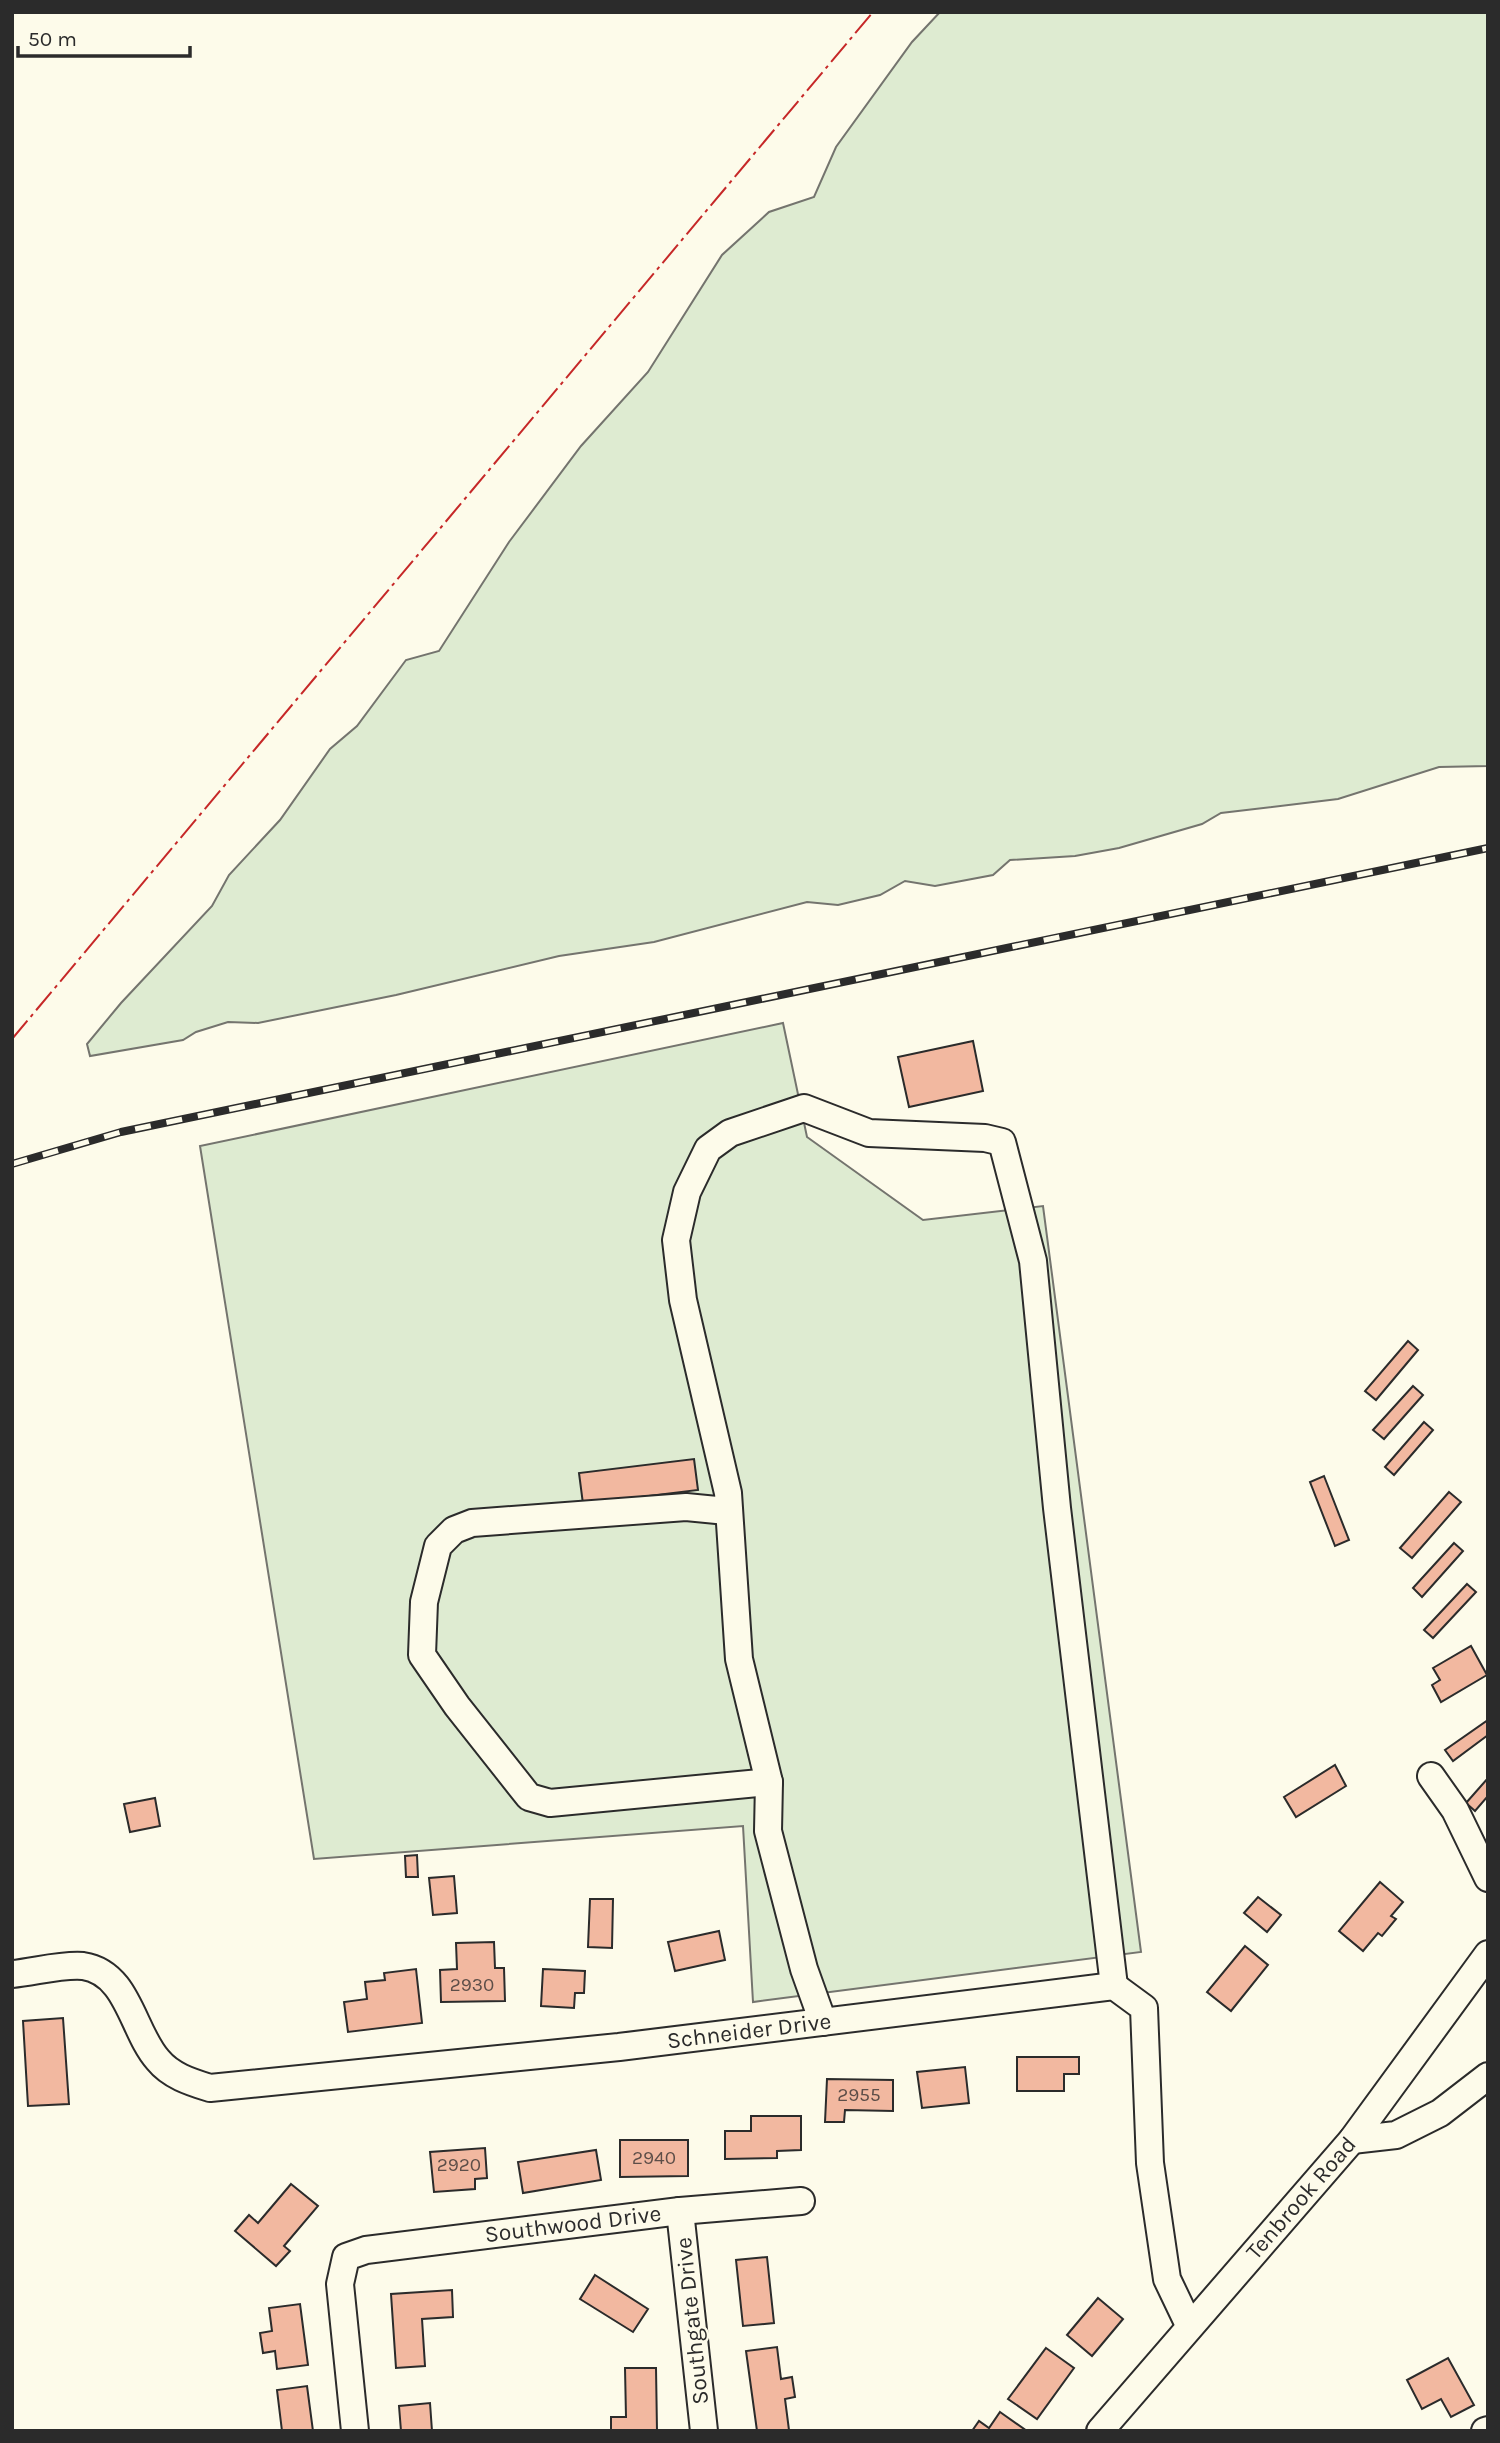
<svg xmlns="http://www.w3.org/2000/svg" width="1500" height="2443" viewBox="0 0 1500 2443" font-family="Karla,sans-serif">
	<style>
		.green { fill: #deebd1; stroke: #74746e; stroke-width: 2 }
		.building { fill: #f2b8a0; stroke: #2b2b2b; stroke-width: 2 }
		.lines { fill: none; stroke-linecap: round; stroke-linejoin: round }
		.minor-casing { stroke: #2b2b2b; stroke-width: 30 }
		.minor { stroke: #fdfbea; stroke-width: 26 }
		.rail-casing { stroke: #2b2b2b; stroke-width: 8 }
		.rail { stroke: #fdfbea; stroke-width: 5; stroke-dasharray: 16; stroke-linecap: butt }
		.power { stroke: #c62828; stroke-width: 2; stroke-dasharray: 24 5 3.5 5; stroke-linecap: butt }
		.labels { text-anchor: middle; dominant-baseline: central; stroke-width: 5; stroke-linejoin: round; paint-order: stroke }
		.number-label { font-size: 19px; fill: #5d4e48 }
		.street-label { font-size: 23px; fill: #2b2b2b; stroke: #fdfbea }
	</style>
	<rect width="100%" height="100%" fill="#fdfbea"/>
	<g class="green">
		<polygon points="940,12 1488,12 1488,766 1439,767 1338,799 1221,813 1202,824 1119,848 1075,856 1010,860 993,875 935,886 905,881 880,895 838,905 807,902 654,942 559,956 396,995 258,1023 228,1022 196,1032 183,1040 90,1056 87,1044 121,1003 212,906 229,875 280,820 330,749 357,726 406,660 439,651 509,542 581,446 648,372 722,255 769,212 814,197 836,147 912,42"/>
		<polygon points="783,1023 807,1137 923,1220 1043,1206 1141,1952 753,2002 743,1826 314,1859 200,1146"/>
	</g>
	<g class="building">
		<polygon points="973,1041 983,1091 909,1107 898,1057"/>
		<polygon points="1408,1341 1418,1350 1376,1400 1365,1391"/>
		<polygon points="1413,1386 1423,1395 1384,1439 1373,1430"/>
		<polygon points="1424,1422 1433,1430 1394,1475 1385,1467"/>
		<polygon points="694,1459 698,1490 583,1504 579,1473"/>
		<polygon points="1324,1476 1349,1540 1335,1546 1310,1482"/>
		<polygon points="1449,1492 1461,1502 1412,1558 1400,1548"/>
		<polygon points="1454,1543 1463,1551 1422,1597 1413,1588"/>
		<polygon points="1467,1584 1476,1592 1433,1638 1424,1630"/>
		<polygon points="1471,1646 1487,1675 1441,1702 1432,1685 1440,1680 1433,1668"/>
		<polygon points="1488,1720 1488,1735 1453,1761 1445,1750"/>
		<polygon points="1335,1765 1346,1786 1296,1817 1284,1797"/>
		<polygon points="1488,1778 1488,1796 1475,1811 1466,1803"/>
		<polygon points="155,1798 160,1826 130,1832 124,1804"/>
		<polygon points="417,1855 418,1877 406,1877 405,1856"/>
		<polygon points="454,1876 457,1913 433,1915 429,1878"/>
		<polygon points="1380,1882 1403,1902 1391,1916 1396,1919 1382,1936 1378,1933 1363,1951 1339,1931"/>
		<polygon points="1258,1897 1281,1915 1267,1932 1244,1913"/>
		<polygon points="590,1899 613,1899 612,1948 588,1947"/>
		<polygon points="719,1931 725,1960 675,1971 668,1942"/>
		<polygon points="494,1942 495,1968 504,1968 505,2001 441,2002 440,1970 457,1969 456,1943"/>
		<polygon points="1245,1946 1268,1965 1231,2011 1207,1992"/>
		<polygon points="416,1969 422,2023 348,2032 344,2002 367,1999 365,1982 385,1980 384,1973"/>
		<polygon points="543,1969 585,1971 584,1993 575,1993 574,2008 541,2006"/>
		<polygon points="63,2018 69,2104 28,2106 23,2021"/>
		<polygon points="1017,2057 1079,2057 1079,2074 1064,2074 1064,2091 1017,2091"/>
		<polygon points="965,2067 969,2103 922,2108 917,2072"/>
		<polygon points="827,2079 893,2080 893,2111 845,2110 844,2122 825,2122"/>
		<polygon points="751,2116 801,2116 801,2150 777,2151 777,2158 725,2159 725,2131 751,2131"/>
		<polygon points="620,2140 688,2140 688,2176 620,2177"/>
		<polygon points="485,2148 487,2178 475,2179 475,2189 434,2192 430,2152"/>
		<polygon points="596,2150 601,2180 523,2193 518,2162"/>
		<polygon points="291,2184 318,2206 284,2246 290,2251 276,2266 235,2231 249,2215 258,2223"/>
		<polygon points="767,2257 774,2323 743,2326 736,2260"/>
		<polygon points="595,2275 648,2309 633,2332 580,2299"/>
		<polygon points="452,2290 453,2317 422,2319 425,2366 396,2368 391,2294"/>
		<polygon points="1098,2298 1123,2319 1092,2356 1067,2335"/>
		<polygon points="300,2304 308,2365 277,2369 275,2351 263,2353 260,2333 272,2331 269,2308"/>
		<polygon points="777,2347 781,2379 792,2377 795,2397 785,2399 789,2430 757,2431 746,2351"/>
		<polygon points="1046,2348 1074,2368 1037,2419 1008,2399"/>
		<polygon points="1448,2358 1474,2405 1451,2417 1441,2399 1422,2409 1407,2380"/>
		<polygon points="625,2368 656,2368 657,2431 611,2431 611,2417 626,2417"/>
		<polygon points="307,2386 313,2431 282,2431 277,2390"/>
		<polygon points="430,2403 432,2431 401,2431 399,2406"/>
		<polygon points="1000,2412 1027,2431 972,2431 979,2421 989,2428"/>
	</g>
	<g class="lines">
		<defs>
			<g id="minor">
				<polyline points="727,1511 686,1507 472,1523 454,1530 438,1546 424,1602 422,1655 457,1706 529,1797 550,1803 769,1782"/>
				<polyline points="1431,1776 1455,1810 1488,1878"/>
				<path d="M12 1974C34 1972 62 1964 83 1966 129 1973 132 2031 158 2060 171 2076 191 2082 210 2088L619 2047 1114 1986 1144 2008 1150 2163 1167 2279 1189 2325"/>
				<polyline points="823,2022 804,1969 768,1831 769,1782 739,1659 728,1493 683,1300 676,1240 687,1192 708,1149 730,1133 804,1108 869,1133 985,1138 1002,1142 1033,1261 1057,1508 1114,1986"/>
				<polyline points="1352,2140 1396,2135 1440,2113 1488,2076"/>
				<polyline points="680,2211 704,2431"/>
				<polyline points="355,2431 340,2284 346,2257 366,2250 680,2211 801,2201"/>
				<polyline points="1100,2431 1352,2140 1488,1954"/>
				<polyline points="1485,2431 1488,2430"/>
			</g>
		</defs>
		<use href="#minor" class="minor-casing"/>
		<use href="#minor" class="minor"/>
		<defs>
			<polyline id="rail" points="12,1164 121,1132 1488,848"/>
		</defs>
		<use href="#rail" class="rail-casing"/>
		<use href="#rail" class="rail"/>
		<polyline class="power" points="12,1039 873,12"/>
	</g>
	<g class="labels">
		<g class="number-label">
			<text x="472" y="1985">2930</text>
			<text x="859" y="2095">2955</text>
			<text x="654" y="2158">2940</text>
			<text x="459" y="2165">2920</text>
		</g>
		<g class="street-label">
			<text transform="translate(749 2031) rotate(-7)">Schneider Drive</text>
			<text transform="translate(1301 2198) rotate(-49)">Tenbrook Road</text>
			<text transform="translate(573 2224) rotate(-7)">Southwood Drive</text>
			<text transform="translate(692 2321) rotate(-96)">Southgate Drive</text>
		</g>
	</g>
	<rect width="1500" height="2443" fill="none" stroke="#2b2b2b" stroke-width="28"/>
	<path d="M18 46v10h172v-10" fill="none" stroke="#2b2b2b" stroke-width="3.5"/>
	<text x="28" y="46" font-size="21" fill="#2b2b2b" stroke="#fdfbea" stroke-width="5" paint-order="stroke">50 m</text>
</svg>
